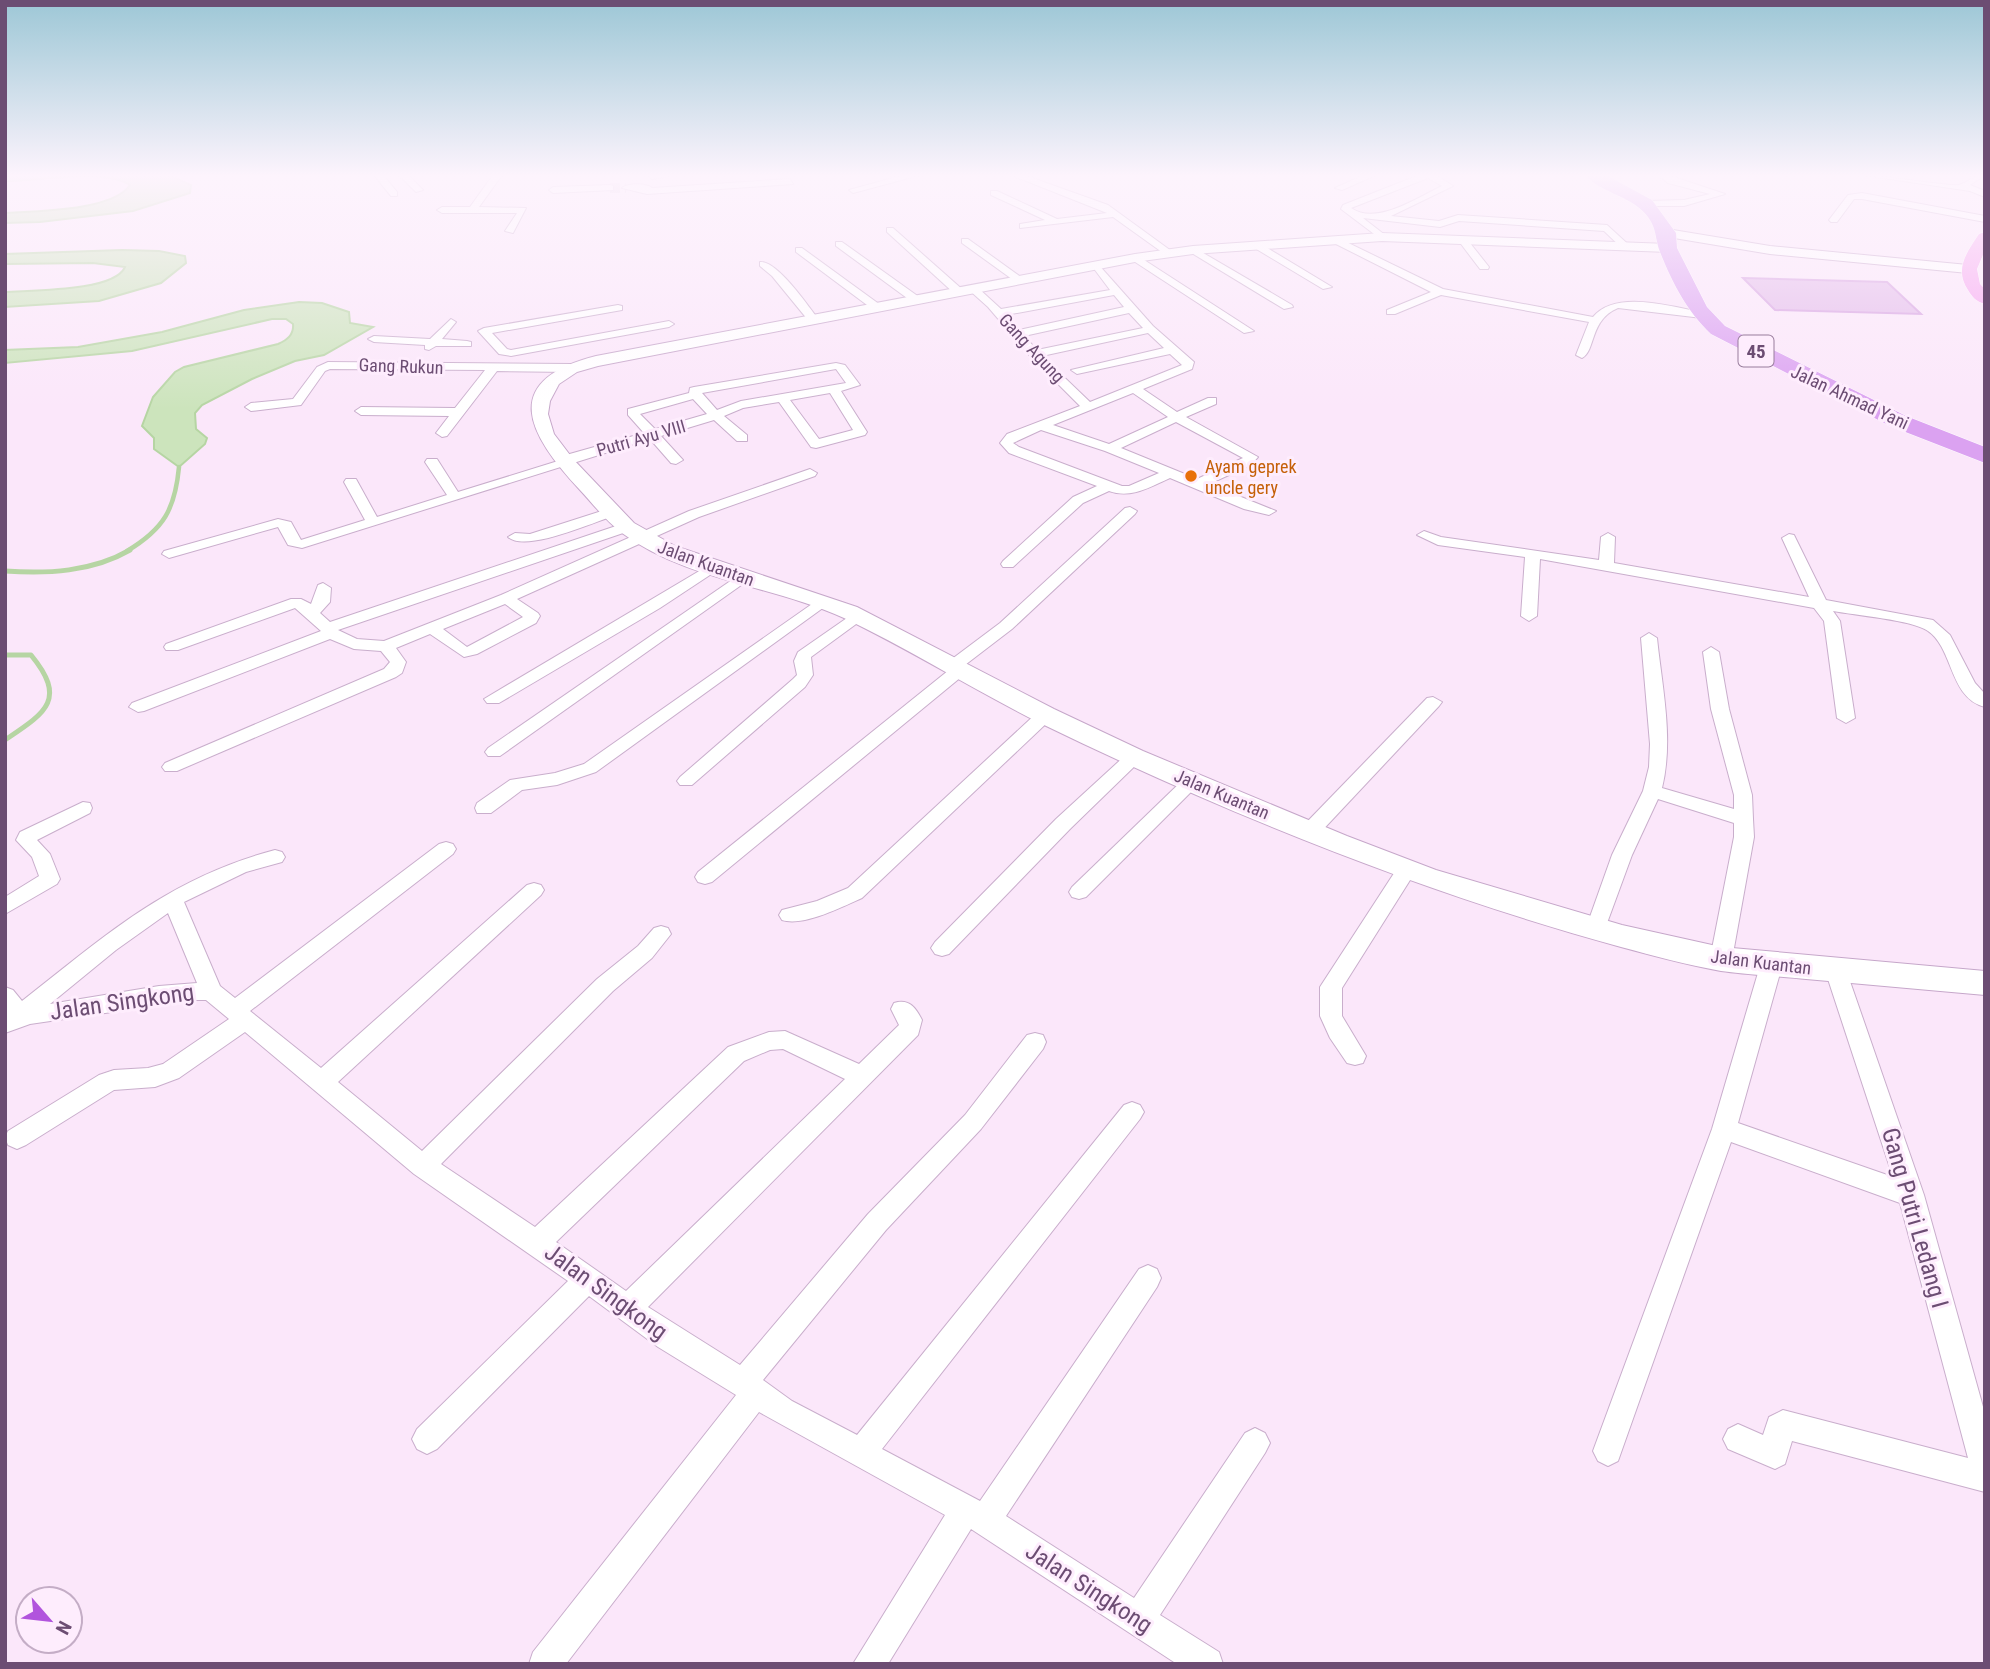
<svg xmlns="http://www.w3.org/2000/svg" width="1990" height="1669" viewBox="0 0 1990 1669" font-family="'Roboto Condensed',sans-serif">
	<style>
		.water { fill: #cce4bc; stroke: #b6d5a3; stroke-width: 2 }
		.lines { fill: none; stroke-linecap: round; stroke-linejoin: round }
		.stream-far1 { stroke: #b6d5a3; stroke-width: 4.5 }
		.stream { stroke: #b6d5a3; stroke-width: 5 }
		.building { fill: #e3bbea; stroke: #d6a1e1; stroke-width: 2 }
		.street-tunnel { stroke: #d7c0d8; stroke-width: 10; stroke-dasharray: 10 5; stroke-linecap: butt }
		.street-casing { stroke: #c9aecc; stroke-width: 2 }
		.secondary-casing { stroke: #c6a7ca; stroke-width: 2 }
		.primary-casing { stroke: #fff; stroke-width: 1 }
		.highway-casing { stroke: #fff; stroke-width: 1 }
		.street { fill: #fff; fill-rule: evenodd }
		.secondary { fill: #fff; fill-rule: evenodd }
		.primary { fill: #f6a3ef; fill-rule: evenodd }
		.highway { fill: #dba2f1; fill-rule: evenodd }
		.food-dot { fill: #e8710a; stroke: #feedfd; stroke-width: 2.5 }
		.labels { text-anchor: middle; dominant-baseline: central; stroke-width: 6; stroke-linejoin: round; paint-order: stroke }
		.far-street-label { font-size: 18px; fill: #6c4d73; stroke: #feedfd }
		.far-food-label { font-size: 18px; fill: #c56008; stroke: #feedfd; text-anchor: start }
		.shield { fill: #feedfd; stroke: #987d9c; stroke-width: 2 }
		.shield-label { font-size: 19px; font-weight: bold; fill: #6c4d73 }
		.near-street-label { font-size: 24px; fill: #6c4d73; stroke: #feedfd }
	</style>
	<rect width="100%" height="100%" fill="#fbe7fa"/>
	<g class="water">
		<path d="M5 175H169L191 185 190 193 133 211 40 222 5 223V213C35 211 113 211 130 185 103 168 38 181 5 181Z"/>
		<path d="M122 250 159 251 185 256 186 263 161 283 99 301 5 307V292C30 290 114 292 125 267L93 263 5 264V254Z"/>
		<path d="M299 302 322 303 349 312 350 323 373 327 324 355 295 361 252 379 202 405 195 413 196 429 207 438 205 444 179 467 154 449V438L142 426 153 397 175 372 184 367 278 344C287 340 294 335 293 324L286 319H272L132 351 5 363V350L78 347 162 332 244 310Z"/>
	</g>
	<g class="lines">
		<path class="stream-far1" d="M127 551C164 529 175 509 179 467"/>
		<g class="stream">
			<path d="M5 571C47 574 92 572 130 550"/>
			<path d="M5 655H31C68 700 45 713 5 740"/>
		</g>
	</g>
	<polygon class="building" points="1743,278 1887,282 1921,314 1775,310"/>
	<g class="lines">
		<polyline class="street-tunnel" points="610,188 626,188"/>
		<defs>
			<g id="street">
				<polygon points="374,175 383,175 397,192 397,196 391,196"/>
				<polygon points="399,175 408,175 423,190 416,192"/>
				<polygon points="493,175 502,175 479,207 526,208 513,233 505,231 517,213 442,213 437,210 442,207 470,207"/>
				<polygon points="674,175 652,179 648,176 648,175"/>
				<polygon points="904,175 920,175 853,193 849,190"/>
				<polygon points="1011,175 1024,175 1108,205 1174,253 1166,255 1113,217 1020,228 1020,224 1045,220 991,195 991,191 997,191 1057,219 1107,213"/>
				<polygon points="1364,175 1376,175 1342,190 1335,188"/>
				<path d="M1419 175H1436L1453 186 1391 216 1439 221 1458 215 1607 225 1631 247 1623 249 1604 231 1459 221 1440 227 1363 218 1385 235V239L1382 240 1341 209 1343 205ZM1428 178 1442 186C1418 197 1377 226 1351 208Z"/>
				<polygon points="1658,175 1668,175 1725,194 1684,206 1643,206 1643,202 1646,201 1684,200 1710,194 1668,183"/>
				<path d="M1863 175C1880 175 1952 187 1959 185 1969 182 1973 175 1985 175L1970 185 1985 191V197L1970 191Z"/>
				<path d="M790 179 793 184 647 194 622 188C628 183 646 183 652 188Z"/>
				<polygon points="610,185 613,186 613,190 553,193 549,190 553,187"/>
				<polygon points="1862,193 1985,216 1985,222 1862,199 1854,199 1837,222 1831,222 1829,220 1848,195"/>
				<polygon points="887,228 893,228 963,290 963,294 955,294 887,232"/>
				<path d="M1330 237H1336L1443 289 1593 317C1616 289 1671 307 1702 312L1707 315 1702 318 1618 308C1589 320 1596 351 1582 358L1576 355 1589 322 1441 295 1395 314H1387V310L1431 292 1330 241Z"/>
				<polygon points="1460,238 1466,238 1489,267 1488,269 1480,269 1458,240"/>
				<polygon points="962,239 968,239 1025,280 1016,282 962,243"/>
				<polygon points="836,242 842,242 919,297 919,301 911,301 836,246"/>
				<polygon points="1253,243 1259,243 1332,287 1323,289 1253,247"/>
				<polygon points="1193,247 1292,305 1293,307 1284,309 1190,252 1188,250"/>
				<polygon points="796,248 802,248 879,304 879,308 871,308 796,252"/>
				<polygon points="1132,256 1138,256 1254,331 1244,333 1132,260"/>
				<path d="M760 262C777 261 805 302 816 316V320H808L772 276 760 266Z"/>
				<path d="M1097 263 1153 326 1194 362 1192 369 1143 389 1177 412 1208 398H1216V404L1186 417 1258 457 1251 465 1209 484 1276 511 1269 515 1244 509 1170 478C1150 487 1131 499 1109 491L1083 503 1013 567H1003L1001 564 1003 561 1073 497 1097 486 1009 453 1000 443 1007 434 1080 406 1030 356 988 307 968 289 977 287 1001 309 1110 290 1092 266ZM1114 295 1124 307 1019 330 1006 315ZM1129 313 1143 328 1037 350 1024 336ZM1148 333 1164 348 1071 370 1077 374 1170 354 1182 365 1090 402 1042 356ZM1133 393 1168 417 1109 444 1053 425ZM1176 422 1243 458 1197 479 1121 448ZM1041 430 1105 451 1159 473 1129 486H1122L1019 447 1013 443Z"/>
				<polygon points="618,305 622,306 622,310 492,333 507,349 511,350 669,321 674,324 669,327 511,356 499,354 478,331 484,328"/>
				<polygon points="451,319 456,322 442,339 467,341 471,342 471,346 436,346 429,350 425,349 425,345 374,342 368,339 374,336 430,339"/>
				<polygon points="328,362 571,364 577,368 571,372 497,371 447,436 442,437 436,433 449,416 361,415 355,411 361,407 455,408 485,370 330,369 325,371 301,405 251,411 245,407 251,403 293,399 317,367"/>
				<path d="M836 363 845 365 860 385 841 391 867 432 865 435 816 448 811 447 779 402 743 408 724 416 747 435V441H737L714 420 661 436 683 460 676 464 671 463 650 439 302 548 288 545 278 527 169 558 162 554 164 551 278 519 291 522 301 540 365 520 344 482 346 479H356L377 517 447 495 425 462 427 459H437L458 492 558 461 559 457 644 433 628 415V409L689 393 690 388 694 387ZM836 369 846 383 741 401 717 410 702 393ZM830 393 853 430 819 439 790 400ZM693 399 707 414 655 429 640 414Z"/>
				<path d="M810 469 817 473 815 476 699 517 517 599 538 613 540 616 536 623 477 654 464 657 430 634 396 648 406 662 402 673 396 677 177 771H165L162 767 165 763 384 669 390 662 381 651 354 649 330 639 144 711 138 712 129 707 132 703 321 631 295 608 178 650H166L164 647 166 644 291 599H301L311 604 318 585 323 583 331 588 330 602 320 613 330 622 622 524 627 523 634 527 632 530 338 630 357 639 384 641 501 595 689 511ZM505 604 523 617 467 647 443 629Z"/>
				<polygon points="1130,507 1137,511 1135,514 1012,629 965,665 968,669 966,673 712,882 705,884 698,882 695,877 698,872 949,670 946,666 948,662 1000,623 1125,508"/>
				<path d="M611 508 616 509V515C594 522 526 553 508 537L515 533 530 534Z"/>
				<path d="M1424 531 1441 537 1599 560 1601 537 1608 533 1615 537 1614 563 1809 597 1782 538 1789 534 1794 535 1826 600 1933 620 1950 635 1975 683 1985 694V707C1949 698 1954 649 1928 631 1913 620 1854 615 1833 611L1840 621 1855 718 1846 723 1837 718 1824 621 1814 608 1540 559 1537 616 1529 621 1521 616 1525 557 1438 545 1417 535Z"/>
				<polygon points="711,564 718,568 716,571 660,608 499,703 487,703 484,699"/>
				<polygon points="742,573 750,578 747,581 500,756 488,756 485,752 488,748"/>
				<polygon points="822,597 830,602 827,605 596,772 557,785 522,790 491,813 477,813 475,808 477,803 510,780 555,773 584,764"/>
				<polygon points="857,611 863,613 865,616 863,619 811,657 813,675 805,687 692,785 680,785 677,781 680,777 793,679 797,675 794,661 798,652"/>
				<path d="M1649 633 1657 638C1662 687 1674 739 1662 788L1734 809V795L1711 709 1703 652 1711 647 1719 652 1729 709 1752 795 1753 819 1754 837 1732 959 1729 965 1721 967 1713 965 1710 959 1734 837V823L1658 799 1632 855 1603 934 1596 936 1589 934 1586 928 1612 855 1643 791 1649 767 1650 744 1641 638Z"/>
				<polygon points="1433,697 1442,702 1439,706 1317,836 1303,836 1300,831 1303,826 1427,698"/>
				<path d="M1045 710 1051 711 1054 715 1051 719 862 898C842 907 803 927 782 920L779 915 782 910 817 901 848 888 1039 711Z"/>
				<polygon points="1134,751 1143,757 1140,761 1070,829 949,954 942,956 935,954 931,948 935,942 1056,819 1128,753"/>
				<polygon points="1192,775 1198,777 1201,781 1198,785 1086,897 1079,899 1072,897 1069,892 1072,887 1186,777"/>
				<polygon points="83,802 90,803 92,808 90,813 37,840 50,854 60,879 57,884 5,914 5,897 39,876 32,857 16,840 20,832"/>
				<path d="M446 842 453 844 456 849 453 854 250 1011 321 1068 527 885 534 883 541 885 544 890 541 895 338 1082 422 1151 597 979 638 946 654 928 661 926 668 928 671 934 652 958 613 991 441 1164 535 1227 728 1047 769 1032 785 1031 859 1064 899 1025 891 1009 894 1003C909 998 916 1008 922 1020L918 1035 648 1307 740 1365 868 1214 965 1115 1027 1035 1035 1033 1043 1035 1046 1042 1043 1049 981 1129 886 1230 763 1380 792 1401 857 1435 1124 1105 1132 1102 1140 1105 1144 1112 1140 1119 882 1449 980 1501 1139 1269 1148 1265 1157 1269 1161 1278 1157 1287 1006 1516 1134 1598 1245 1433 1255 1428 1265 1433 1270 1443 1265 1453 1160 1615 1219 1652 1223 1664H1177L971 1529 888 1664H853L945 1515 759 1412 566 1664H529L533 1652 736 1395 658 1347 589 1296 437 1449 427 1454 417 1449 412 1439 417 1429 568 1281 414 1174 245 1032 179 1078 155 1087 114 1090 26 1145 17 1149 8 1145 5 1137 8 1131 99 1075 114 1070 148 1068 163 1064 229 1019 206 1000H194L30 1024 5 1033V987L13 990 22 1001C106 935 169 878 275 850L282 852 285 857 282 862 246 872 184 902 220 986 235 998 439 844ZM168 913 197 983 159 986 50 1004 116 950ZM783 1049 845 1079 626 1291 556 1242 744 1061 770 1050Z"/>
				<polygon points="1407,862 1414,864 1417,869 1342,988 1342,1016 1366,1056 1363,1063 1355,1065 1347,1063 1330,1038 1320,1016 1320,987 1400,864"/>
				<polygon points="1771,958 1779,960 1782,966 1738,1123 1893,1177 1825,970 1828,964 1836,962 1844,964 1924,1195 1985,1414 1985,1492 1792,1441 1785,1464 1775,1469 1728,1449 1723,1439 1728,1429 1738,1424 1763,1435 1769,1417 1783,1410 1968,1458 1900,1203 1731,1142 1618,1461 1608,1466 1598,1461 1593,1451 1712,1129 1760,966 1763,960"/>
			</g>
			<g id="secondary">
				<polygon points="1667,229 1770,246 1968,265 1975,269 1968,273 1770,254 1662,236 1662,230"/>
				<path d="M1382 233 1668 244 1675 248 1668 252 1382 241 1193 254 1135 262 598 366 577 372 559 384 550 401 548 414 554 434 573 459 634 523 675 546 857 607 1054 709 1143 751 1347 836 1436 870 1622 925 1721 947 1985 971V995C1925 990 1866 984 1806 979 1778 976 1749 975 1721 971 1688 965 1654 956 1621 947 1421 892 1227 814 1040 723 974 690 911 650 844 618 772 585 687 581 622 533 606 521 593 504 580 490 528 434 498 381 596 356L1135 254 1193 246Z"/>
			</g>
			<path id="primary" d="M1985 232V250L1977 269 1980 284 1985 289V304C1977 302 1972 297 1968 290 1954 269 1967 252 1979 234Z"/>
			<path id="highway" d="M1585 175H1606L1652 200 1676 233 1677 248 1707 307 1725 326 1906 416 1985 447V463L1890 426 1711 334C1686 310 1673 284 1660 252 1655 239 1657 229 1648 217 1633 196 1602 194 1585 175Z"/>
		</defs>
		<use href="#street" class="street-casing"/>
		<use href="#secondary" class="secondary-casing"/>
		<use href="#primary" class="primary-casing"/>
		<use href="#highway" class="highway-casing"/>
		<use href="#street" class="street"/>
		<use href="#secondary" class="secondary"/>
		<use href="#primary" class="primary"/>
		<use href="#highway" class="highway"/>
	</g>
	<linearGradient id="sky" x2="0" y2="1"><stop stop-color="#9dc7d6"/><stop offset="0.43" stop-color="#fdf4fd"/><stop offset="1" stop-color="#fdf4fd" stop-opacity="0"/></linearGradient>
	<rect width="1990" height="409" fill="url(#sky)"/>
	<circle class="food-dot" cx="1191" cy="476" r="7"/>
	<g class="labels">
		<g class="far-street-label">
			<text transform="translate(1032 348) rotate(47)">Gang Agung</text>
			<text transform="translate(401 366) rotate(2)">Gang Rukun</text>
			<text transform="translate(1850 397) rotate(25)">Jalan Ahmad Yani</text>
			<text transform="translate(641 438) rotate(-16)">Putri Ayu VIII</text>
			<text transform="translate(706 563) rotate(20)">Jalan Kuantan</text>
			<text transform="translate(1222 794) rotate(23)">Jalan Kuantan</text>
			<text transform="translate(1761 962) rotate(7)">Jalan Kuantan</text>
		</g>
		<g class="far-food-label">
			<text x="1205" y="466">Ayam geprek<tspan x="1205" dy="21">uncle gery</tspan></text>
		</g>
		<rect class="shield" x="1738.5" y="335.5" width="35" height="31" rx="5"/>
		<g class="shield-label">
			<text x="1756" y="351">45</text>
		</g>
		<g class="near-street-label">
			<text transform="translate(122 1002) rotate(-8)">Jalan Singkong</text>
			<text transform="translate(1915 1218) rotate(74)">Gang Putri Ledang I</text>
			<text transform="translate(606 1292) rotate(36)">Jalan Singkong</text>
			<text transform="translate(1089 1588) rotate(33)">Jalan Singkong</text>
		</g>
	</g>
	<rect width="1990" height="1669" fill="none" stroke="#6c4d73" stroke-width="14"/>
	<g transform="translate(49 1620) rotate(118)"><circle r="33" fill="#feedfd" stroke="#c4adc6" stroke-width="2"/>
	<path d="M0-5L12 26L0 18L-12 26Z" fill="#b154dd"/>
	<text y="-10" font-size="19" font-weight="bold" text-anchor="middle" fill="#6c4d73">N</text>
	</g>
</svg>
